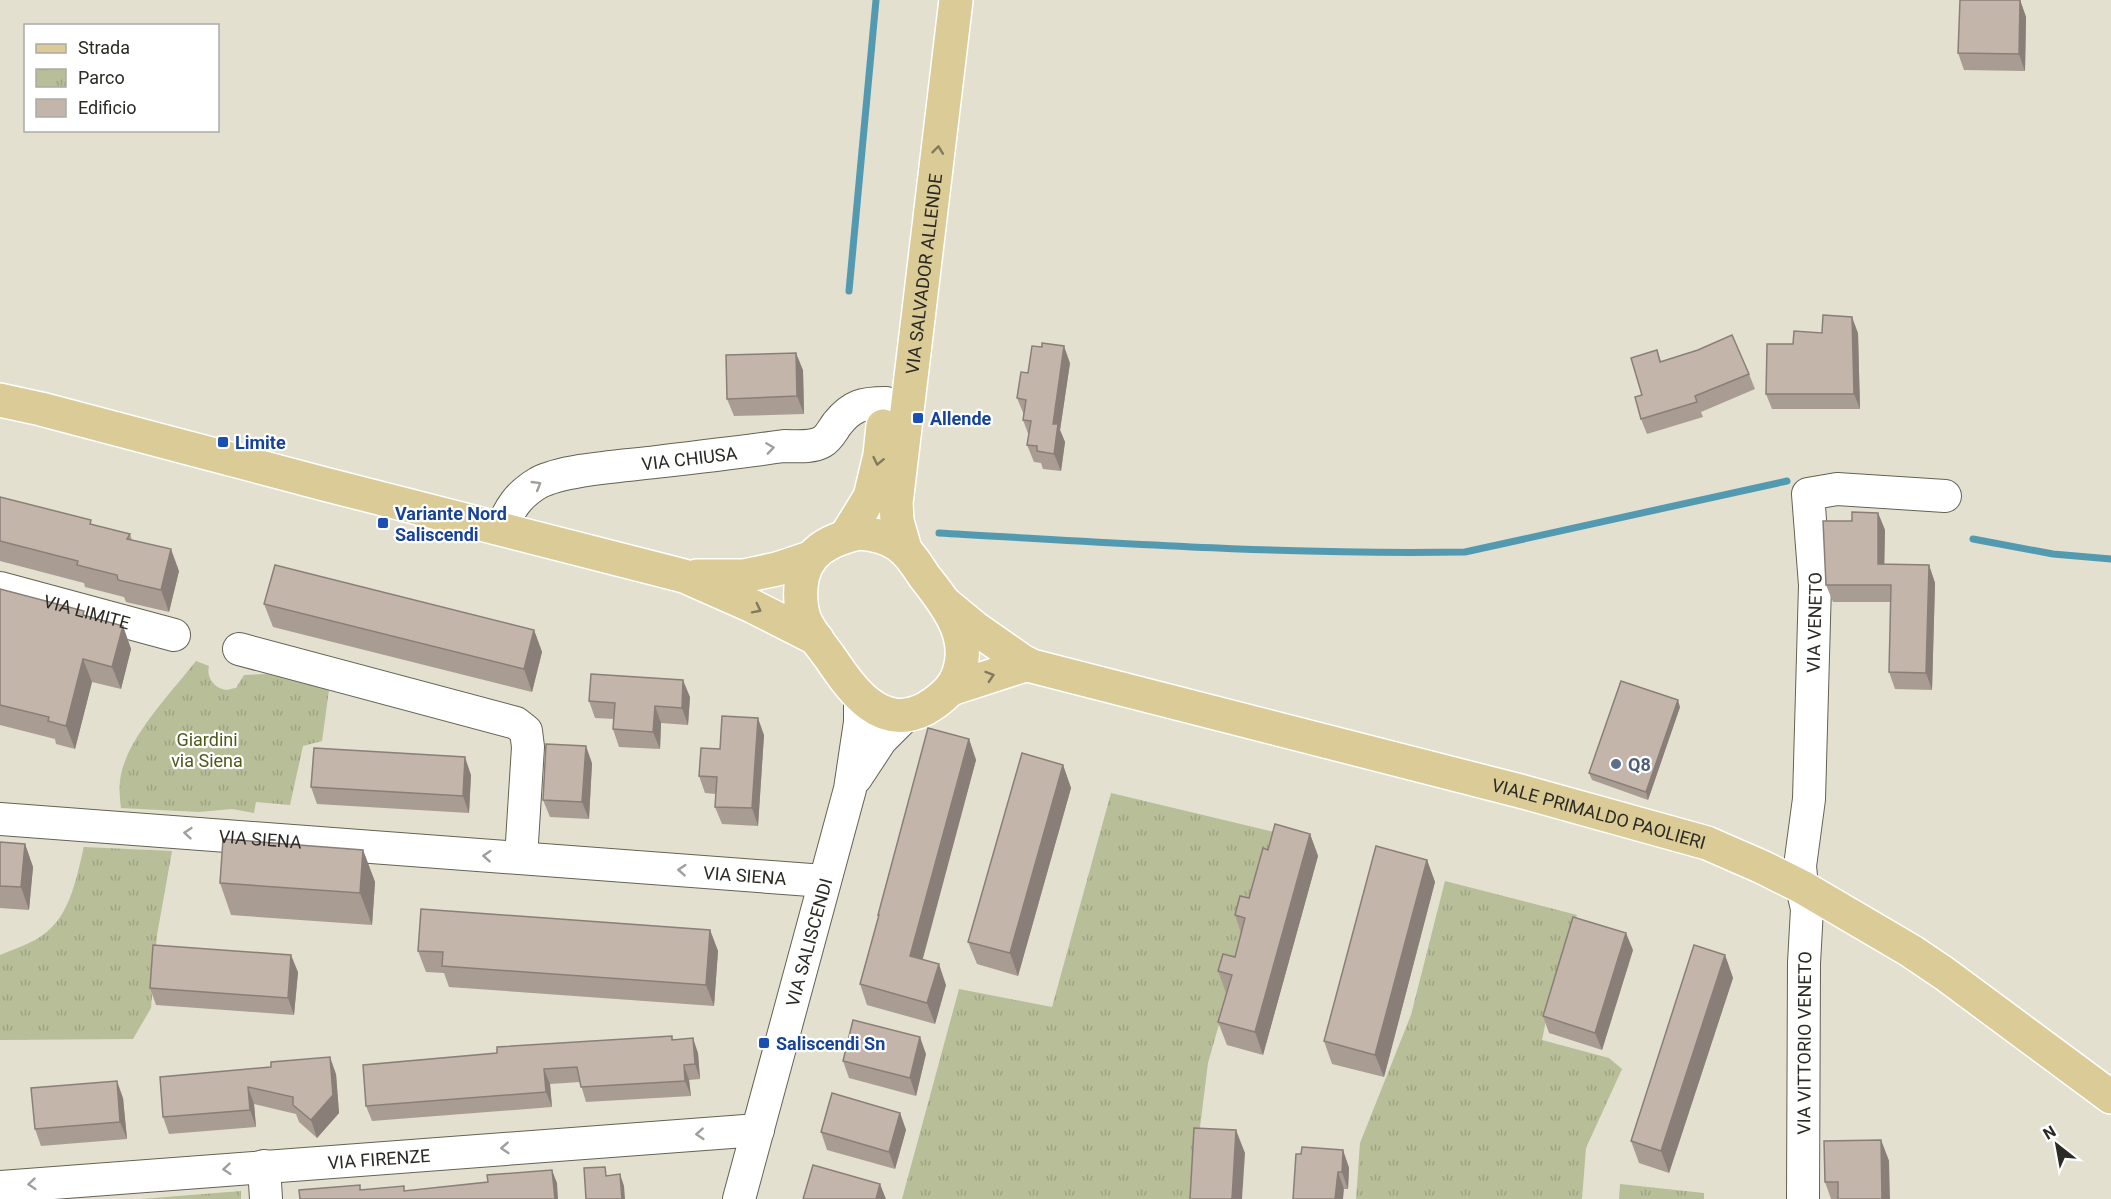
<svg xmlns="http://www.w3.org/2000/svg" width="2111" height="1199" viewBox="0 0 2111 1199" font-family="Roboto,sans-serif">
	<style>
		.park { fill: url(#park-tufts) }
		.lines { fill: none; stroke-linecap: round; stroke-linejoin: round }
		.stream { stroke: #539ab1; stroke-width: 7 }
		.minor-casing { stroke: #646253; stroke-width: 34 }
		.major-casing { stroke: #fff; stroke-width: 36 }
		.minor { stroke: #fff; stroke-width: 32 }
		.major { stroke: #dacb97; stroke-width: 33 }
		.wall { fill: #a99c93 }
		.shaded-wall { fill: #897f78 }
		.building { fill: #c4b5ab; stroke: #897f78; stroke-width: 1.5 }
		.oneway { stroke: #827a5e }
		.oneway2 { stroke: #a09f9c }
		.transit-dot { fill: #1a4fb4; stroke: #fff; stroke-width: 2 }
		.service-dot { fill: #5c6f8a; stroke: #fff; stroke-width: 2 }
		.labels { text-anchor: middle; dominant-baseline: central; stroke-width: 4.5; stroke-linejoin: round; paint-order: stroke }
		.street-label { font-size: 18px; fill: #2b2a24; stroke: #fff }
		.transit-label { font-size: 18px; font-weight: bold; fill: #164399; stroke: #fff; text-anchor: start }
		.park-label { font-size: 18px; fill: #515918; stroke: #fff }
		.service-label { font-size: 18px; font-weight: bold; fill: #4e5e75; stroke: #fff; text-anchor: start }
	</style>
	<defs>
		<pattern id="park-tufts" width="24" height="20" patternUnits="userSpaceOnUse" patternTransform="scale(1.5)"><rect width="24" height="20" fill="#b7be98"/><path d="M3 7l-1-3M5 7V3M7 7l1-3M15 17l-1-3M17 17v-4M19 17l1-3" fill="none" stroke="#9ea383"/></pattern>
	</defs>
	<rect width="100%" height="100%" fill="#e3e0d0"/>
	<g class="park">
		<path d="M196 661 209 666C206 677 214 688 226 690 229 690 233 688 236 688L244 675 269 674 329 690 322 741 303 746 290 805 256 802 254 813 232 809 199 812 121 808C120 799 119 790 120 781 124 741 171 693 196 661Z"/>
		<polygon points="1111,793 1274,832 1208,1063 1191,1199 902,1199 959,989 1052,1007"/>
		<path d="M84 847 172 851 157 935 151 1008 133 1039 0 1040V955C11 950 24 946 35 940 70 921 75 882 84 847Z"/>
		<polygon points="1445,881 1577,915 1554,981 1542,1040 1609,1058 1622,1069 1586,1148 1582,1199 1356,1199 1360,1143 1411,1015"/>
		<polygon points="1620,1184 1704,1193 1704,1199 1619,1199"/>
		<polygon points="241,1191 241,1199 141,1199"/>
	</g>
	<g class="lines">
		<g class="stream">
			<polyline points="849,291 876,0"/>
			<path d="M939 533C1114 543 1290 555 1465 552L1787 481"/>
			<polyline points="1973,539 2053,554 2111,559"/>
		</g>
		<defs>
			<g id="minor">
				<path id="s1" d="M501 529C510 508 518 495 538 483 564 469 625 466 656 462 699 457 742 452 784 446 796 446 811 448 822 442 829 438 832 431 837 424 852 405 863 403 886 403"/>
				<path id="s2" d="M0 588 174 635"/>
				<polyline points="239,649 516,723 526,731 528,747 521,858"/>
				<polyline points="856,778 881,740 905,716"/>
				<path id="s3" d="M0 819 824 881"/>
				<polyline points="264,1166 266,1199"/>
				<path id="s4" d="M0 1187 758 1130"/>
				<path id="s5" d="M739 1199 850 789 860 722V698"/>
				<path id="s6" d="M1803 1199 1804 963 1807 909 1802 887 1800 866 1809 799 1815 585 1808 494 1837 489 1945 496"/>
			</g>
			<g id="major">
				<polyline points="0,400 41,409 328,485 684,576 752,606 817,639"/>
				<path d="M859 533C873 534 887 537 898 545 909 552 917 565 924 576 948 606 976 642 955 682 948 694 937 702 925 709 879 732 851 688 829 656 820 644 809 631 804 618 801 608 800 597 801 586 804 552 829 540 859 533Z"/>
				<polyline points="846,536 870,497 880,455 883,426"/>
				<path id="s7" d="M905 549 897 521 896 503 956 0"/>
				<polyline points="697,576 744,576 777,569 810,558"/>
				<path id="s8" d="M946 604 975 628 1028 665 1520 791 1707 843 1762 867 1802 887 1911 951 1945 974 2111 1097"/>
				<polyline points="951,689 1028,664"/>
			</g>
		</defs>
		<use href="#minor" class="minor-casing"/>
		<use href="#major" class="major-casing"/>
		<use href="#minor" class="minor"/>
		<use href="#major" class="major"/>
	</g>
	<g class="wall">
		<polygon points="2020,0 2026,17 2025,71 1964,70 1958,53"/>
		<polygon points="1822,333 1858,333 1860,409 1772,409 1766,394 1793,344"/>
		<polygon points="1657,350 1661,361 1749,374 1755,389 1701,412 1703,417 1647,434 1641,419 1642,395"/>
		<polygon points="1070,363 1060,430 1065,442 1061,471 1043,469 1041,463 1034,462 1027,445 1029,436 1023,420 1024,415 1017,398"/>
		<polygon points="803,370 804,414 734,416 727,399"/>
		<polygon points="0,497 93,525 130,534 132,540 179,571 169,612 126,602 124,597 85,587 84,583 0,561"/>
		<polygon points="1878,513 1885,530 1884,564 1929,565 1935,583 1932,690 1895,689 1889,672 1891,602 1833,602 1826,585 1852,521"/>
		<polygon points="0,589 86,616 123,626 131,649 121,689 92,682 75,749 56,744 55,739 0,725"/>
		<polygon points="264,604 534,630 542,652 532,692 273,627"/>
		<polygon points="690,697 688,725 661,723 660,749 619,747 613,729 614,719 595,718 589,701"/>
		<polygon points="1680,707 1648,800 1592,780 1589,773"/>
		<polygon points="764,735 758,826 722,824 715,807 716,794 705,793 699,776"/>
		<polygon points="969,739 976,760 922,959 946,985 935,1024 867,1005 860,984 879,918 878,915"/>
		<polygon points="592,763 589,819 550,817 543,800"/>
		<polygon points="1063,765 1071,788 1018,976 977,964 968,942"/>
		<polygon points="471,775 469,813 317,804 311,787"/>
		<polygon points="1310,834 1318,856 1263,1055 1227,1045 1218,1022 1226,993 1218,971 1235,957 1241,933 1235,915 1249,898 1268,850"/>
		<polygon points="0,842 25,844 33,867 29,910 0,908"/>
		<polygon points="363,850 375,882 372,925 231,915 220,883"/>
		<polygon points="1427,860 1435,882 1384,1077 1332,1064 1324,1041"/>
		<polygon points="710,930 718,951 714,1006 449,987 444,973 426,972 418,951"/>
		<polygon points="1633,950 1602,1050 1549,1033 1543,1016"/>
		<polygon points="1725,955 1733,978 1669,1173 1639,1163 1631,1141"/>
		<polygon points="298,972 294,1015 156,1005 150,988"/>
		<polygon points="673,1039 698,1053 700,1079 689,1080 691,1096 586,1102 580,1082 550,1084 552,1107 372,1121 366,1106"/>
		<polygon points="926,1054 916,1096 849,1078 843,1061"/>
		<polygon points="336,1074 339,1113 317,1138 299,1122 296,1114 254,1104 256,1127 169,1134 163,1117 160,1077"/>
		<polygon points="123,1098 127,1139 41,1146 35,1129"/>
		<polygon points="900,1113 906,1130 895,1169 827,1150 821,1132"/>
		<polygon points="1881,1140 1889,1161 1889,1199 1831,1199 1825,1182"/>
		<polygon points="1343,1150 1349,1168 1348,1189 1344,1189 1301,1154"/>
	</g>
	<g class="shaded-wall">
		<polygon points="2020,0 2026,17 2025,71 2019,54"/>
		<polygon points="1852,317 1858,333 1860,409 1854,394"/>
		<polygon points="1064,346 1070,363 1060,430 1065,442 1061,471 1054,454 1053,424"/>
		<polygon points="796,353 803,370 804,414 797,396"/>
		<polygon points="1878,513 1885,530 1884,581 1878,564"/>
		<polygon points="171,549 179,571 169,612 161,590"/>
		<polygon points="1929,565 1935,583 1932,690 1926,673"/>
		<polygon points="123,626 131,649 121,689 112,667"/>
		<polygon points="534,630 542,652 532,692 524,669"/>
		<polygon points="83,659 92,682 75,749 66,726"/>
		<polygon points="683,680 690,697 688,725 682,708"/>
		<polygon points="1678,700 1680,707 1648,800 1646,792"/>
		<polygon points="655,706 661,723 660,749 653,732"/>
		<polygon points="758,718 764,735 758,826 752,808"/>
		<polygon points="969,739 976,760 918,977 910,956"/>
		<polygon points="586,746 592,763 589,819 582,802"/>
		<polygon points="465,757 471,775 469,813 463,796"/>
		<polygon points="1063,765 1071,788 1018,976 1010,953"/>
		<polygon points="1310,834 1318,856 1263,1055 1255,1032"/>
		<polygon points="25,844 33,867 29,910 21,887"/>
		<polygon points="363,850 375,882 372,925 360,893"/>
		<polygon points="1427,860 1435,882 1384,1077 1375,1055"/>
		<polygon points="710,930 718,951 714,1006 706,985"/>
		<polygon points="1626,933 1633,950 1602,1050 1595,1033"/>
		<polygon points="291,955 298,972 294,1015 288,998"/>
		<polygon points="1725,955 1733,978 1669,1173 1661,1151"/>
		<polygon points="939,964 946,985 935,1024 927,1003"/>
		<polygon points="920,1037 926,1054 916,1096 910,1078"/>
		<polygon points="693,1038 698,1053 700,1079 695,1064"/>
		<polygon points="330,1057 336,1074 339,1113 317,1138 311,1120"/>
		<polygon points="684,1065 689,1080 691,1096 685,1081"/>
		<polygon points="544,1069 550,1084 552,1107 546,1092"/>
		<polygon points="117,1081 123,1098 127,1139 120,1122"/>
		<polygon points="248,1087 254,1104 256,1127 250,1110"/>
		<polygon points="900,1113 906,1130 895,1169 889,1152"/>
		<polygon points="1236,1130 1245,1153 1242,1199 1232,1199"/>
		<polygon points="1881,1140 1889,1161 1890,1199 1882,1199"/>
		<polygon points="1343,1150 1349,1168 1348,1189 1342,1172"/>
		<polygon points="552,1170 557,1183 558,1199 555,1199"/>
		<polygon points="1338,1172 1344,1189 1343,1199 1335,1199"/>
		<polygon points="620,1174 624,1186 625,1199 622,1199"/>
		<polygon points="880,1184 886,1199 876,1199"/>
	</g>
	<g class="building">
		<polygon points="1960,0 2020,0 2019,54 1958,53"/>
		<polygon points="1823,315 1852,317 1854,394 1766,394 1767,344 1793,344 1794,331 1822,333"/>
		<polygon points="1732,335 1749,374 1695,396 1697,402 1641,419 1635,397 1642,395 1631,358 1657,350 1660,362 1698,350"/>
		<polygon points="1042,343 1064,346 1053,424 1058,424 1054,454 1037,451 1037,446 1027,445 1031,421 1023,420 1026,400 1017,398 1021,372 1028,373 1032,346 1042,347"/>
		<polygon points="796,353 797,396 727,399 726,355"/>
		<polygon points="0,497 91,520 90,524 130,534 127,539 171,549 161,590 118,580 117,575 77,565 78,561 0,541"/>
		<polygon points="1852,512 1878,513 1878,564 1929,565 1926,673 1889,672 1891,585 1826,585 1823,521 1852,521"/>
		<polygon points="275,565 534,630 524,669 264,604"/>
		<polygon points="0,589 84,611 83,615 123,626 112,667 83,659 66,726 48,721 49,717 0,705"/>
		<polygon points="591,674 683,680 682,708 655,706 653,732 613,729 615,703 589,701"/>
		<polygon points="1621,681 1678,700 1646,792 1589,773"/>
		<polygon points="722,716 758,718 752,808 715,807 717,777 699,776 701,748 720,749"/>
		<polygon points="928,728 969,739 910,956 939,964 927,1003 860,984 879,915 878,915"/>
		<polygon points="546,744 586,746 582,802 543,800"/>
		<polygon points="314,748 465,757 463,796 311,787"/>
		<polygon points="1022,753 1063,765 1010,953 968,942"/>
		<polygon points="1275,824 1310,834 1255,1032 1218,1022 1232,975 1218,971 1223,954 1235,957 1245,918 1235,915 1240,896 1249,898 1263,848 1268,850"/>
		<polygon points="223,839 363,850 360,893 220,883"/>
		<polygon points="0,842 25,844 21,887 0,886"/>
		<polygon points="1376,846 1427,860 1375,1055 1324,1041"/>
		<polygon points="421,909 710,930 706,985 442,966 443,952 418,951"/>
		<polygon points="1573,917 1626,933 1595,1033 1543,1016"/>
		<polygon points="153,945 291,955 288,998 150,988"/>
		<polygon points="1694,945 1725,955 1661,1151 1631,1141"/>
		<polygon points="853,1020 920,1037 910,1078 843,1061"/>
		<polygon points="672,1036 672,1040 693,1038 695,1064 684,1065 685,1081 581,1087 577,1067 544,1069 546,1092 366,1106 363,1065 497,1053 497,1047"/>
		<polygon points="330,1057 333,1095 311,1120 293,1105 293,1097 248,1087 250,1110 163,1117 160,1077 271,1067 271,1062"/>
		<polygon points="117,1081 120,1122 35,1129 31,1088"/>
		<polygon points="832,1093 900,1113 889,1152 821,1132"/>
		<polygon points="1194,1128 1236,1130 1232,1199 1190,1199"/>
		<polygon points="1881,1140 1882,1199 1838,1199 1838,1182 1825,1182 1824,1141"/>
		<polygon points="1302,1147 1343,1150 1342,1172 1338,1172 1335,1199 1293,1199 1296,1154 1301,1154"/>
		<polygon points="813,1165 880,1184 876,1199 803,1199"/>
		<polygon points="605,1167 606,1176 620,1174 622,1199 586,1199 584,1168"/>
		<polygon points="552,1170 555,1199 300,1199 299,1190 360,1185 360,1190 404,1186 404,1191 488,1182 487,1175"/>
	</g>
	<defs><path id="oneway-chevron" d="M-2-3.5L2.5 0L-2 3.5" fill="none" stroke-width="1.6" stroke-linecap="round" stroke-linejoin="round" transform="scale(1.5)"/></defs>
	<g class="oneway">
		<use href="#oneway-chevron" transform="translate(938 150) rotate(-83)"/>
		<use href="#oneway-chevron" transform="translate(878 461) rotate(102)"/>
		<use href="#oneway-chevron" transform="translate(757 609) rotate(27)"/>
		<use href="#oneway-chevron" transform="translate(990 676) rotate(-18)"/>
	</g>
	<g class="oneway2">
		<use href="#oneway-chevron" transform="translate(770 448) rotate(-8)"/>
		<use href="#oneway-chevron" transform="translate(537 485) rotate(-31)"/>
		<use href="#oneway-chevron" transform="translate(188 833) rotate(-175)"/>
		<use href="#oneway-chevron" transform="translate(487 856) rotate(-176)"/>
		<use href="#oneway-chevron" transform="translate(682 870) rotate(-176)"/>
		<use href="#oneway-chevron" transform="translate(700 1134) rotate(176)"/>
		<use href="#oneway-chevron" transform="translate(505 1148) rotate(176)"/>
		<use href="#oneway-chevron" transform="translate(227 1169) rotate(175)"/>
		<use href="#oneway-chevron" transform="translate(32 1184) rotate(175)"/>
	</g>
	<g class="transit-dot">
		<rect x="912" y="412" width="12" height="12" rx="3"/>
		<rect x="217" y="436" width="12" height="12" rx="3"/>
		<rect x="377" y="517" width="12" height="12" rx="3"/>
		<rect x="758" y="1037" width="12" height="12" rx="3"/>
	</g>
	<circle class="service-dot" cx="1616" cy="764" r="6"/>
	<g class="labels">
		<g class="street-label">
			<text stroke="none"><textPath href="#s7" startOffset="278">VIA SALVADOR ALLENDE</textPath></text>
			<text stroke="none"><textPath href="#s1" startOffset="214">VIA CHIUSA</textPath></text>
			<text stroke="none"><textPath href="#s2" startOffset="90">VIA LIMITE</textPath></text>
			<text stroke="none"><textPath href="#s6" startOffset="578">VIA VENETO</textPath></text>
			<text stroke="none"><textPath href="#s8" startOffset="692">VIALE PRIMALDO PAOLIERI</textPath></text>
			<text stroke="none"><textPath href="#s3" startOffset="261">VIA SIENA</textPath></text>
			<text stroke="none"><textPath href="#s3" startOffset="747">VIA SIENA</textPath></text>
			<text stroke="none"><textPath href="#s5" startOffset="266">VIA SALISCENDI</textPath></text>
			<text stroke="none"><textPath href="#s6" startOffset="156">VIA VITTORIO VENETO</textPath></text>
			<text stroke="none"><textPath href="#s4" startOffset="380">VIA FIRENZE</textPath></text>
		</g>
		<g class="transit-label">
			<text x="930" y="418">Allende</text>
			<text x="235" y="442">Limite</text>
			<text x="395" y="513">Variante Nord<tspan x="395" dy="21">Saliscendi</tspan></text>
			<text x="776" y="1043">Saliscendi Sn</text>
		</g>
		<g class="park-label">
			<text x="207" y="739">Giardini<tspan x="207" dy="21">via Siena</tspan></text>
		</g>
		<g class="service-label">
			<text x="1628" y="764">Q8</text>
		</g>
	</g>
	<rect x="24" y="24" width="195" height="108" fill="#ffffff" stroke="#aaaaa7" stroke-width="1.5"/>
	<rect x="36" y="44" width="30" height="9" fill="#dacb97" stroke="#aaaaa7" stroke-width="1.5"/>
	<text x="78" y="54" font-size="18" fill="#2b2a24">Strada</text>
	<rect x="36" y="69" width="30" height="18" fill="url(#park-tufts)" stroke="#aaaaa7" stroke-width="1.5"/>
	<text x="78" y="84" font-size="18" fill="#2b2a24">Parco</text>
	<rect x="36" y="99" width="30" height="18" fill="#c4b5ab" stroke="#aaaaa7" stroke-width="1.5"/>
	<text x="78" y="114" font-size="18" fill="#2b2a24">Edificio</text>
	<g transform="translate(2057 1145) rotate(329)" stroke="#ffffff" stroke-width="4.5" paint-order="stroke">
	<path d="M0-4.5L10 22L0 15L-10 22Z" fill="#2b2a24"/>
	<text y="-9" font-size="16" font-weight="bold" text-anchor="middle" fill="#2b2a24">N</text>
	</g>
</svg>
